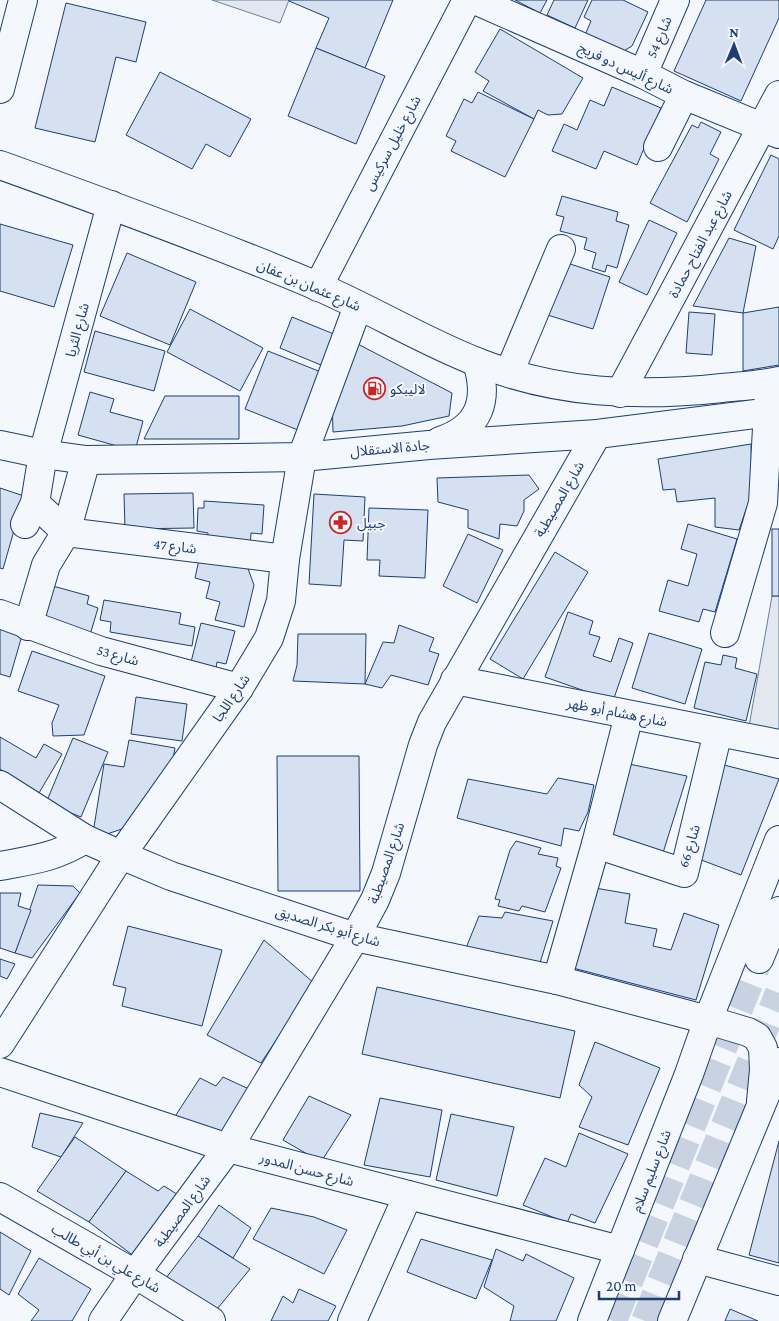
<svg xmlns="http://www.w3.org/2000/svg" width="779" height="1321" viewBox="0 0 779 1321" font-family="'Crimson Pro','Noto Sans Arabic',serif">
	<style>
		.parking { fill: #e3e8f0; stroke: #687fa3 }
		.building { fill: #d5e0f0; stroke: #1d3f73 }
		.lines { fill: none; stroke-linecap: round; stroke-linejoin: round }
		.highway-tunnel { stroke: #c9d2e0; stroke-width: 28; stroke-dasharray: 28 14; stroke-linecap: butt }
		.minor-casing { stroke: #1d3f73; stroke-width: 30 }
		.major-casing { stroke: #1d3f73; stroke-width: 30 }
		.highway-casing { stroke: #1d3f73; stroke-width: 30 }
		.minor { stroke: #f4f7fb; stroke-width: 28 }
		.major { stroke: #f4f7fb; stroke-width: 28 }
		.highway { stroke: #f4f7fb; stroke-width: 28 }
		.labels { text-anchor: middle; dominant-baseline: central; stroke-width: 4; stroke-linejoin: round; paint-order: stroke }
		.street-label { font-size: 14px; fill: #1d3f73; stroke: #f4f7fb }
		.poi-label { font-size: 14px; fill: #1d3f73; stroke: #f4f7fb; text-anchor: start }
	</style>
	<rect width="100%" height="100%" fill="#f4f7fb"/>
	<g class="parking">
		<polygon points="212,0 289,0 280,23"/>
		<polygon points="772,596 779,596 779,736 748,732"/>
	</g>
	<g class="building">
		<polygon points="289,0 393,0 365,68 316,48 329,18 289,1"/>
		<polygon points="515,0 547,0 540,13"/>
		<polygon points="554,0 588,0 575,28 547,15"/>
		<polygon points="592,0 623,0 648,12 632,46 622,52 585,35 591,21 584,17"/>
		<polygon points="706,0 779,0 779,18 741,101 674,71"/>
		<polygon points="66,3 146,22 136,62 116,57 95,142 35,128"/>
		<polygon points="500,29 583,78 562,114 548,115 538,110 534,119 483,91 489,81 475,72"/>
		<polygon points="316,48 385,76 356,144 288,116"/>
		<polygon points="160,72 251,119 230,157 206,144 192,169 126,135"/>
		<polygon points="612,87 661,108 637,165 604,151 596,169 552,151 564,124 577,130 590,100 604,106"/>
		<polygon points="478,92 534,119 505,177 451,151 456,141 446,136 464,99 472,103"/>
		<polygon points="701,122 721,132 710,154 719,159 687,222 650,203 692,125 698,128"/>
		<polygon points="771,155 779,159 779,236 773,249 734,230"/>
		<polygon points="562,196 618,212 616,221 629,225 617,268 607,265 605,272 592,268 596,253 584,249 587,238 560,231 564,217 556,215"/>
		<polygon points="649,220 677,233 647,295 619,282"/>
		<polygon points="0,224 73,245 54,307 0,291"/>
		<polygon points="729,238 756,246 743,313 693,306"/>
		<polygon points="127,253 196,282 170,345 100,316"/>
		<polygon points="558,260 610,277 593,329 541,313"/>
		<polygon points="779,307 779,365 743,371 743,313"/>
		<polygon points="190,309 263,348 240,391 167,352"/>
		<polygon points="689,312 715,314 712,355 686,353"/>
		<polygon points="292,317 341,337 328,368 280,348"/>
		<polygon points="95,331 165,351 154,391 84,372"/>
		<polygon points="350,340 452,393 449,416 402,426 333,432 332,396"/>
		<polygon points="268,351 321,372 298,430 245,409"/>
		<polygon points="90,392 114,399 110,412 143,421 135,451 78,435"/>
		<polygon points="165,396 239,396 239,439 144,439"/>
		<polygon points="751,444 752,492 739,530 715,527 715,498 677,502 675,489 663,490 658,459"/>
		<polygon points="529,475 539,489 524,500 524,511 517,526 500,524 499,539 468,528 468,510 438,502 437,478"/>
		<polygon points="0,488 27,497 15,527 3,569 0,568"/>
		<polygon points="193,493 194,528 125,529 124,494"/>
		<polygon points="314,494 365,497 363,541 344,540 341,586 309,584"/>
		<polygon points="204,501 264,505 262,534 251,533 250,548 207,545 208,533 197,531 198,508 204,508"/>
		<polygon points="369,508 428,510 425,578 379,576 380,560 367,560"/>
		<polygon points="688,524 737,539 715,612 703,609 699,622 659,611 668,580 688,586 697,554 681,549"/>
		<rect x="772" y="529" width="7" height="67"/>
		<polygon points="468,534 503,550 477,603 443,586"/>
		<polygon points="555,552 588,572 523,679 490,659"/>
		<polygon points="200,555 247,566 254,585 244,627 215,620 220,602 206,598 210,582 195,578"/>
		<polygon points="42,583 89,596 87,604 98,608 90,635 32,618"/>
		<polygon points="104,600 181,613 179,624 195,627 192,646 110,632 111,622 100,620"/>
		<polygon points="568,612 593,621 589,634 600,637 593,656 611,662 619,638 633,643 613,701 545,677"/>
		<polygon points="201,623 235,631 226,664 217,662 216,668 191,662"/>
		<polygon points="399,625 434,638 429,651 439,654 428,685 391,675 382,688 365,684 383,642 394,643"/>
		<polygon points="0,626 23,632 10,677 0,674"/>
		<polygon points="649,633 702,649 685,704 632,688"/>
		<polygon points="298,634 366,634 365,684 293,681 297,665"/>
		<polygon points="32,651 105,676 84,735 53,736 52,723 59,705 18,691"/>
		<polygon points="723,655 737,658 735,668 757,674 746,721 694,708 705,662 721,665"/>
		<polygon points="136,697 187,704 182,741 131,734"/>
		<polygon points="0,737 36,758 44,744 62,754 39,793 0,769"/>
		<polygon points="73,738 108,752 81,817 46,803"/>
		<polygon points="129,740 175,748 172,764 125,828 101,836 94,827 104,764 124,767"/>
		<polygon points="277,756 359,756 360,891 278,891"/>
		<polygon points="629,764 687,776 662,856 606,838"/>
		<polygon points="724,765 779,779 741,875 696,858"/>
		<polygon points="558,778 594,785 588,812 579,831 564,828 561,846 457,818 468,779 547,794"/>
		<polygon points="516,841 541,848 538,854 558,858 556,866 561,868 545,912 522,906 519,911 498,906 500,900 495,899 510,850"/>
		<polygon points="38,885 73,886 80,893 32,958 15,953"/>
		<polygon points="595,888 630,894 625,923 657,929 653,946 671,950 684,913 719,925 696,1000 569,967"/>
		<polygon points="0,893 21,893 18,906 31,910 15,953 0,948"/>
		<polygon points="505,912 553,921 539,966 464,953 479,916 502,918"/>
		<polygon points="128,926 222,950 202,1026 122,1006 126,988 113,985"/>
		<polygon points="264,940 314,983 261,1063 207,1035"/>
		<polygon points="0,959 15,964 7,979 0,976"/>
		<polygon points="377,987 575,1031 560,1098 362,1054"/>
		<polygon points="595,1042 660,1068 628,1145 579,1127 592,1097 579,1085"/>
		<polygon points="223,1077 251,1090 218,1146 172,1121 200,1078 216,1086"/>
		<polygon points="309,1096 351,1115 321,1162 283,1140"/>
		<polygon points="380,1098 442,1110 430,1177 364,1165"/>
		<polygon points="40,1113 83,1123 61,1157 32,1147"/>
		<polygon points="451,1114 514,1127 497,1196 436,1180"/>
		<polygon points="579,1133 628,1154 595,1223 571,1214 567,1223 523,1205 545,1158 566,1167"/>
		<polygon points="75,1137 126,1171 89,1222 37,1191"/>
		<polygon points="779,1141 779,1263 749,1255"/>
		<polygon points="126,1171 158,1191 164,1186 183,1198 135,1257 89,1222"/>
		<polygon points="219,1205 251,1228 233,1258 198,1236"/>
		<polygon points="271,1208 314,1217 347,1230 324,1274 253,1239"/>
		<polygon points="0,1232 31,1251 9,1295 0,1289"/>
		<polygon points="198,1236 250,1269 213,1314 163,1282"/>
		<polygon points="421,1239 492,1260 476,1299 407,1272"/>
		<polygon points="496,1249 523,1261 526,1254 574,1278 556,1321 510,1321 514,1306 484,1287"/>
		<polygon points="39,1258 91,1289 72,1321 31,1321 39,1310 18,1294"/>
		<polygon points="299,1289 336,1306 328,1321 271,1321 283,1296 293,1303"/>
		<polygon points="730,1309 758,1321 725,1321"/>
	</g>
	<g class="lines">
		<g class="highway-tunnel">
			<polyline points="613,1321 759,959"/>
			<polyline points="645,1321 779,993"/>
		</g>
		<defs>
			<g id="minor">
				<polyline points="475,0 643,74 684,95 779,134"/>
				<polyline points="643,74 675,0"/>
				<polyline points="0,89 23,0"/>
				<polyline points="658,147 684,95"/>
				<polyline points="318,287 467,0"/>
				<polyline points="509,373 561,249"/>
				<polyline points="620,393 779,95"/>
				<polyline points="35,503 66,532 285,559"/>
				<polyline points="25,524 35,503 43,454 111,205"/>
				<polyline points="0,614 101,651 239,688"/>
				<polyline points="28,626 46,565 66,532 86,460"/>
				<polyline points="725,633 763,503 769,390"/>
				<polyline points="455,680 779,744"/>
				<polyline points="0,785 85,839 121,855 171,876 355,937 557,980 708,1020 748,1032 757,1037 763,1048 764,1070 761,1101"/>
				<polyline points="596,844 684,873 718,732"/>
				<path d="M0 866C33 860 57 857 85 839"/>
				<polyline points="557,980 596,844 629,715"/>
				<polyline points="0,1044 121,855 239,688 269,638 281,601 285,559 302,457 358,306"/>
				<polyline points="0,1072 228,1148 620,1250"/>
				<polyline points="0,1197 135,1274 211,1321"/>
				<polyline points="697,1259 779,1281"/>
				<polyline points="103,1321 135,1274 228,1148 355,937 375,900 386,873 423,745 432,722 597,434"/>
				<polyline points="352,1321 408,1195"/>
			</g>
			<g id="major">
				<path d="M0 165C106 203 213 242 317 286 371 309 423 341 477 362 557 394 638 397 722 388 741 386 760 385 779 381"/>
				<path d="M440 441C480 428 489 400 477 362"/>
				<polyline points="0,445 43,454 86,460 302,457 429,445 597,434 779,411"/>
				<polyline points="592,1321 689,1074 708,1020"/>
				<polyline points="672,1321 779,1062"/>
			</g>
			<g id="highway">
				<polyline points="759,959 779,911"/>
				<polyline points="708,1020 779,840"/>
			</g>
		</defs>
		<use href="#minor" class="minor-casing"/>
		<use href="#major" class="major-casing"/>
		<use href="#highway" class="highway-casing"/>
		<use href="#minor" class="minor"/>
		<use href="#major" class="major"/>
		<use href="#highway" class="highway"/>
	</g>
	<defs>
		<symbol id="fuel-ring" viewBox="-11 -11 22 22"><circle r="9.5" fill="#f4f7fb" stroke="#c62828" stroke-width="1.5"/><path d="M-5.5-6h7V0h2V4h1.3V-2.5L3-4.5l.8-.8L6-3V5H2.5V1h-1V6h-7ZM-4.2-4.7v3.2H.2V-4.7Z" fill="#c62828"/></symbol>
		<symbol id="pharmacy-ring" viewBox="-11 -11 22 22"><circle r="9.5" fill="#f4f7fb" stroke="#c62828" stroke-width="1.5"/><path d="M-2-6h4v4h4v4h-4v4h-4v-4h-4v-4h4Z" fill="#c62828"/></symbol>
	</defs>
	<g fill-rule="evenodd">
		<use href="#fuel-ring" x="362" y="376" width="25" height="25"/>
		<use href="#pharmacy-ring" x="328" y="510" width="25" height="25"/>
	</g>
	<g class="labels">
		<g class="street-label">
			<text transform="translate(659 37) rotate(-67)">شارع 54</text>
			<text transform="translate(626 68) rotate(25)">شارع أليس دو فريج</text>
			<text transform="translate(392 143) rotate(-62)">شارع خليل سركيس</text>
			<text transform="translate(700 244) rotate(-62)">شارع عبد الفتاح حمادة</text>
			<text transform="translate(309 285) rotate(23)">شارع عثمان بن عفان</text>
			<text transform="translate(77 330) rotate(-75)">شارع الثريا</text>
			<text transform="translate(390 448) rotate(-5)">جادة الاستقلال</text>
			<text transform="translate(559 499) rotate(-60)">شارع المصيطبة</text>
			<text transform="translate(175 546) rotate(7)">شارع 47</text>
			<text transform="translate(118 655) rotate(16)">شارع 53</text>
			<text transform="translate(231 698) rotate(-56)">شارع اللجا</text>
			<text transform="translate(617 712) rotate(11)">شارع هشام أبو ظهر</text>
			<text transform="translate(689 846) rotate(-73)">شارع 66</text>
			<text transform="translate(386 863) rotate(-71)">شارع المصيطبة</text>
			<text transform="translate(328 926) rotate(17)">شارع أبو بكر الصديق</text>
			<text transform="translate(307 1169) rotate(15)">شارع حسن المدور</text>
			<text transform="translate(651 1171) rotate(-69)">شارع سليم سلام</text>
			<text transform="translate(182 1211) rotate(-54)">شارع المصيطبة</text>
			<text transform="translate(106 1258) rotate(30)">شارع علي بن أبي طالب</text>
		</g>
		<g class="poi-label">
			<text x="390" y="389">لاليبكو</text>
			<text x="357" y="523">جبيل</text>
		</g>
	</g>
	<g transform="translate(734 45) rotate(1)" stroke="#f4f7fb" stroke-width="4" paint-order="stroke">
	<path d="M0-4L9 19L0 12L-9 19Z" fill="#1d3f73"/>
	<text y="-8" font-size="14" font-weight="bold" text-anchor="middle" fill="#1d3f73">N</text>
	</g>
	<path d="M599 1291v8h80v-8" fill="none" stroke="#1d3f73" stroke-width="2.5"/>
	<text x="606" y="1291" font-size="15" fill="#1d3f73" stroke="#f4f7fb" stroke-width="4" paint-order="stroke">20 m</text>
</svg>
